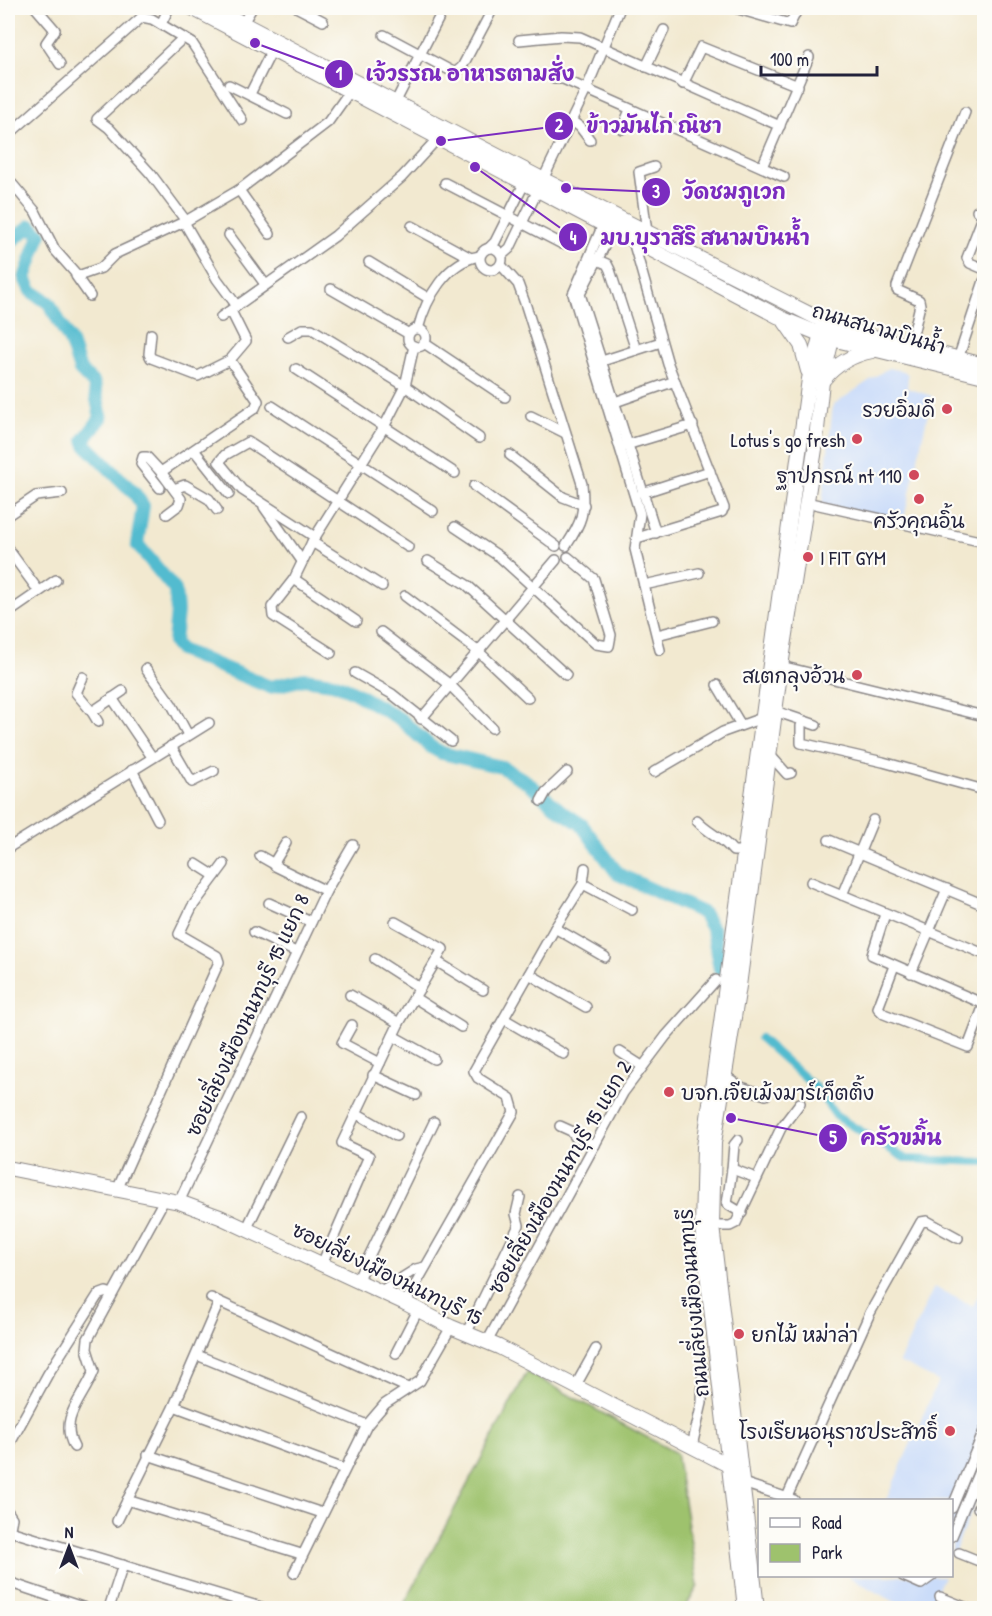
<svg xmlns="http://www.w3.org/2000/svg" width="992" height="1616" viewBox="0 0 992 1616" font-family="'Patrick Hand','Playpen Sans Thai',sans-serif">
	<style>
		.built { fill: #cadcf9 }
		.green { fill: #9ec26d; stroke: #607254; stroke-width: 1.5 }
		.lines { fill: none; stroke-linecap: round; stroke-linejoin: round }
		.canal { stroke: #52bbcf; stroke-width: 8 }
		.river { stroke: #52bbcf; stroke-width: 14 }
		.street-casing { stroke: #8a8686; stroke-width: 12 }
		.secondary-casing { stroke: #8a8686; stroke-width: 16 }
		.street { stroke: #fff; stroke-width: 9 }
		.secondary { stroke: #fff; stroke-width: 14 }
		.poi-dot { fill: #d1495b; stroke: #fdfcf7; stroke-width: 2 }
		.labels { text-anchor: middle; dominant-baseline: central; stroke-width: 4.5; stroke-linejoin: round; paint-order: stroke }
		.street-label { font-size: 20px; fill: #22223b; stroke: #fdfcf7 }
		.poi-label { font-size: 20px; fill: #22223b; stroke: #fdfcf7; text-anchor: end }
		.leader { fill: none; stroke: #7b2cbf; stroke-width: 2 }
		.callout-dot { fill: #7b2cbf; stroke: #fdfcf7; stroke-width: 2 }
		.mark-label { font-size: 18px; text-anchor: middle; font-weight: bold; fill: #fff }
		.callout-label { font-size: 21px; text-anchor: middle; font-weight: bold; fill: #7b2cbf; stroke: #fdfcf7; stroke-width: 4.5; stroke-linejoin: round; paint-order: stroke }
	</style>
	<rect width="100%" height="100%" fill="#fdfcf7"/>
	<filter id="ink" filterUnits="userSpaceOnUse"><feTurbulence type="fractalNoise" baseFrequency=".0167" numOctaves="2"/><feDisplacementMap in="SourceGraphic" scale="12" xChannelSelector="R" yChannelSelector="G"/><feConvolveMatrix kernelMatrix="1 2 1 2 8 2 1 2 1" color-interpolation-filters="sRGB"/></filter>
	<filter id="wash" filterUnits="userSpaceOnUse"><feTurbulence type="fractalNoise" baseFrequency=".008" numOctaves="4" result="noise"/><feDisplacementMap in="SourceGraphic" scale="24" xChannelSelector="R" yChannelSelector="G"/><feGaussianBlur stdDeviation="1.35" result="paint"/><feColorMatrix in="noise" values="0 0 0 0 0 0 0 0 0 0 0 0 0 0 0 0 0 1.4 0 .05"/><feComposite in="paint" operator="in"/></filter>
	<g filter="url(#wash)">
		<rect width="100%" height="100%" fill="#f2e9d0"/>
		<g class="built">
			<polygon points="888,368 904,371 908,375 907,388 932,396 903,523 822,505 833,405"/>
			<polygon points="984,1284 984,1482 952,1558 952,1500 886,1500 938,1381 899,1362 934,1287 973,1306"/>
			<polygon points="847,1576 944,1576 929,1608 906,1608"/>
		</g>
		<polygon class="green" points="527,1372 676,1453 698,1586 685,1608 402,1608"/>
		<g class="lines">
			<polyline class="canal" points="760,1038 816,1088 836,1116 906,1159 984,1162"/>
			<polyline class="river" points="8,243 31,226 40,235 25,278 31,291 49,303 71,343 80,370 94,384 101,418 84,440 86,445 135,494 143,506 137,544 175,590 177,611 174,643 180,650 270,687 304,679 333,683 350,690 400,719 431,747 442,753 502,767 527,782 561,811 581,824 618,874 703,913 713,930 720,969"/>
		</g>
	</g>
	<g filter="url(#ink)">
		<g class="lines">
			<defs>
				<g id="street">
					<polyline points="36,8 55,30 46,43 60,64"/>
					<polyline points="298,8 323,21"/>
					<polyline points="735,8 790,24 798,8"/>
					<polyline points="243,23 252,8"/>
					<polyline points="161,24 169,8"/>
					<polyline points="384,35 455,73 462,67 490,14"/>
					<polyline points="183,38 97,119 109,128 151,174 186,221"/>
					<polyline points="519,40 561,36 580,37 780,126"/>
					<polyline points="646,67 664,30"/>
					<polyline points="554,79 563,79 784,177"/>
					<polyline points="683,84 701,47 798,86"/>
					<polyline points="229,85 287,114"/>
					<polyline points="250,94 272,50"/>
					<polyline points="395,103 444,8"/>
					<polyline points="572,121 580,127 590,140"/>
					<polyline points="622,129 630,110"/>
					<polyline points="8,135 142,17 152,19 192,43 242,120"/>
					<polyline points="762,167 809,57"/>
					<polyline points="8,179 35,211 55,250 78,276 101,268 115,254 186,221 239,190 328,122 350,91"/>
					<polyline points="445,183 562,244"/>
					<polyline points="239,190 270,234"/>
					<polyline points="977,211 984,215"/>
					<polyline points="184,222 217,279 237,306"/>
					<polyline points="981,222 967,258 970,263 984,269"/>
					<polyline points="603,225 573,294 640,514 635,549 660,650"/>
					<polyline points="412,226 469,257"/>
					<polyline points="612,231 580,294 656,533"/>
					<polyline points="647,232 639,172 654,167"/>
					<polyline points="229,235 265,284"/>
					<polyline points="633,241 668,364 724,508"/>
					<circle cx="491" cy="259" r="11"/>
					<polyline points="489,248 495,242 524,184"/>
					<polyline points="502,255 510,248 586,90 620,8"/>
					<polyline points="595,259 607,264 610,270 636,350"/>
					<polyline points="369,262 428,298"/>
					<path d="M501 265 518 284 526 306 582 484C585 513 582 522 566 546"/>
					<polyline points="76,276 90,296"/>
					<polyline points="331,289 409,334"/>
					<polyline points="221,317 335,236 402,177 438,138"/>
					<circle cx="417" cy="338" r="9"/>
					<path d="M418 329C426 298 447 261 480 256"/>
					<polyline points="151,334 149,354 151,358 198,376 230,360"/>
					<polyline points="288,337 302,329 312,329 405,386 479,438"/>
					<polyline points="424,343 505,397"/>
					<polyline points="910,347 920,305 919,300 897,290 897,286 965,112"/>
					<polyline points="958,359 984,281"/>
					<polyline points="602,361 661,342"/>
					<polyline points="296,369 455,473"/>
					<polyline points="615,402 675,381"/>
					<polyline points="272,406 433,511"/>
					<polyline points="531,416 565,433"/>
					<polyline points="623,446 693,425"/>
					<polyline points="194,450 229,494"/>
					<polyline points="510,455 563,497 584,505"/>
					<polyline points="161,472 181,499 179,505 167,514"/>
					<polyline points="474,486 556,546"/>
					<polyline points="160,488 141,464 143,457 147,457 161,472 255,408 258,401 230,360 246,341 231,311"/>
					<polyline points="174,489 185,485 209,499 217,510"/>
					<polyline points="642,493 710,471"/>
					<polyline points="806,502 984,542"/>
					<polyline points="264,507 302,561"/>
					<polyline points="8,515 36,496 62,493"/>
					<polyline points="455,527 500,557 596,644 609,646 611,635 594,579 568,557"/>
					<polyline points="315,537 242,490 219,462 225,455 248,442 408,547"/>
					<polyline points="637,538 722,512"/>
					<polyline points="312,542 382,586"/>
					<polyline points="8,549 38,590"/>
					<polyline points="428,561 467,585 566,675"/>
					<polyline points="294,579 356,621"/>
					<polyline points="644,585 699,573"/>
					<polyline points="405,596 479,652 528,698"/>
					<polyline points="8,613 56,580"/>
					<polyline points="381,632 449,684 492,728"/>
					<polyline points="657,635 712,621"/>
					<polyline points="331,653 273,616 272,607 294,579 312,542 384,427 405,386 414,346"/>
					<polyline points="781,666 984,716"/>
					<polyline points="146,669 172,705 188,735"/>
					<polyline points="355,673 392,694 451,741"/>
					<polyline points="83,677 76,693 92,712"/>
					<polyline points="717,685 741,725"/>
					<polyline points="112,698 152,757"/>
					<polyline points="775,711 816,725"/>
					<polyline points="421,719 556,560"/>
					<polyline points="98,722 92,712 123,691"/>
					<polyline points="801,726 801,743 883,762 984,790"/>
					<polyline points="171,746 192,782 214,771"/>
					<polyline points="769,754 787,774 791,773"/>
					<polyline points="132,770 158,820"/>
					<polyline points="654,772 723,732 762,718"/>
					<polyline points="541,801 546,792 567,772"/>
					<path d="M697 821C709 834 722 837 733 851H744"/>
					<polyline points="829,840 984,905"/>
					<polyline points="286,843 275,861 275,866 326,891"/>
					<polyline points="8,848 209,723"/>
					<polyline points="260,856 274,864"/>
					<polyline points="196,864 215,876"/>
					<polyline points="811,882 984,954"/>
					<polyline points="583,884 585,868"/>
					<polyline points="842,895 873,820"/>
					<polyline points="269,903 311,922"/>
					<polyline points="885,914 872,955 984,1004"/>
					<polyline points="555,928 605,957"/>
					<polyline points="254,932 296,952"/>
					<polyline points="375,959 420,988"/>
					<polyline points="436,961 483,990"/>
					<polyline points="894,966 878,1008 884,1014 968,1047 984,1005"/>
					<polyline points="911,973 947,889"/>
					<polyline points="529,974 586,1007"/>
					<polyline points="350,995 399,1023"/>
					<polyline points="415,998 461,1027"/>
					<polyline points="504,1019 564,1054"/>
					<polyline points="352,1025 342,1043 380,1063"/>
					<polyline points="393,1036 434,1059"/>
					<polyline points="620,1052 642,1066"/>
					<polyline points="373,1075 416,1095"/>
					<polyline points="724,1075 741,1087 766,1095"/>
					<polyline points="356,1113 396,1136"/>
					<polyline points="560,1126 571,1131 576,1138 595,1145"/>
					<polyline points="738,1140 734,1145 732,1169 756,1178"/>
					<polyline points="732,1169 727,1204 742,1213"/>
					<polyline points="117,1190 219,962 217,956 179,934 192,907 224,864"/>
					<polyline points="179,1202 326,891 353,845"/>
					<polyline points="712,1226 730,1226 736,1223 781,1128 800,1103"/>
					<polyline points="246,1230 301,1117"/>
					<polyline points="322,1264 369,1156 342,1143 399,1023 443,949 395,922"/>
					<polyline points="357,1281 434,1122"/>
					<polyline points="381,1291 416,1269 425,1267"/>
					<polyline points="211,1298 408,1388"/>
					<polyline points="405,1303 514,1112 510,1098 478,1078 474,1071 555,928 583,884 632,910"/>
					<polyline points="466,1334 519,1225 516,1214 520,1197"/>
					<polyline points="487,1342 623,1093 666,1036 716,980"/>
					<polyline points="396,1353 418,1310"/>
					<polyline points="197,1355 367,1425"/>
					<polyline points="576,1385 596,1349"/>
					<polyline points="174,1406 344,1469"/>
					<polyline points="692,1446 702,1403 703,1367"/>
					<polyline points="8,1447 48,1374 98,1295 106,1292 112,1294"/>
					<path d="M74 1447C58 1417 84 1398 94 1371L87 1349 88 1339 164 1200"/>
					<polyline points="148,1455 322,1513"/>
					<polyline points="743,1483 794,1500"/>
					<polyline points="787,1497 870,1313 921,1222 927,1221 958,1238"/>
					<polyline points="127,1500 301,1554"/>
					<polyline points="952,1508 984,1431"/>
					<polyline points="978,1508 984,1510"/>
					<polyline points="8,1512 12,1518 8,1538"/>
					<polyline points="117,1521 174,1406 219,1302"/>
					<polyline points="10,1531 264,1608"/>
					<polyline points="952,1536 984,1459"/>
					<polyline points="959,1553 984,1563"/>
					<polyline points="294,1573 367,1425 385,1404 420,1381 451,1327"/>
					<polyline points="903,1576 921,1584 932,1576"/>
					<polyline points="8,1582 85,1608"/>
					<polyline points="940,1597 967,1608"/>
					<polyline points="109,1608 123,1565"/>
				</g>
				<g id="secondary">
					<polyline points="192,8 783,319 832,339 984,376"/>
					<polyline points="213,8 544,180 835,327 984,365"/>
					<polyline points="785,322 801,345 808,371"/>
					<path d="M823 380C836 364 851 355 872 351"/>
					<polyline points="8,1168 179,1202 220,1217 405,1303 451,1327 499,1347 730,1466"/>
					<polyline points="745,1608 702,1228 704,1147 809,379 824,322"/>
					<polyline points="757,1608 712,1226 714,1143 739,986 781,666 815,449 822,381 835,327"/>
				</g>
			</defs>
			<use href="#street" class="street-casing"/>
			<use href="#secondary" class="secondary-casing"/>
			<use href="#street" class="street"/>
			<use href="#secondary" class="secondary"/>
		</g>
	</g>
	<g class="poi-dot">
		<circle cx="947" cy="409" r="6"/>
		<circle cx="857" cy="439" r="6"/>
		<circle cx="914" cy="475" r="6"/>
		<circle cx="919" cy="499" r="6"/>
		<circle cx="808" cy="557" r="6"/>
		<circle cx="857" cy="675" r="6"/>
		<circle cx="669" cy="1092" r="6"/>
		<circle cx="739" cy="1334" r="6"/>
		<circle cx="950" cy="1431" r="6"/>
	</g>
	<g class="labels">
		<g class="street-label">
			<text transform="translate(879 328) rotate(16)">ถนนสนามบินน้ำ</text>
			<text transform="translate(247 1015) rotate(-65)">ซอยเลี่ยงเมืองนนทบุรี 15 แยก 8</text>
			<text transform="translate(559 1177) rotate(-60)">ซอยเลี่ยงเมืองนนทบุรี 15 แยก 2</text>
			<text transform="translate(387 1273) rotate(26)">ซอยเลี่ยงเมืองนนทบุรี 15</text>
			<text transform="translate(693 1303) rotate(-95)">ถนนเลี่ยงเมืองนนทบุรี</text>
		</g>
		<g class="poi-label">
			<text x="935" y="409">รวยอิ่มดี</text>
			<text x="845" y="439">Lotus's go fresh</text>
			<text x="902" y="475">ฐาปกรณ์ nt 110</text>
			<text x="919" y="520" text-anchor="middle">ครัวคุณอิ้น</text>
			<text x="820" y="557" text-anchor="start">I FIT GYM</text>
			<text x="845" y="675">สเตกลุงอ้วน</text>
			<text x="681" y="1092" text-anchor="start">บจก.เจียเม้งมาร์เก็ตติ้ง</text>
			<text x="751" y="1334" text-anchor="start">ยกไม้ หม่าล่า</text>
			<text x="938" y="1431">โรงเรียนอนุราชประสิทธิ์</text>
		</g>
	</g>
	<path class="leader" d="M255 43L339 74M441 141L559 126M566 188L656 192M475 167L573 237M731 1118L833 1138"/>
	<g class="callout-dot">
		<circle cx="255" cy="43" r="6"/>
		<circle cx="441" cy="141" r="6"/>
		<circle cx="566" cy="188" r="6"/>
		<circle cx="475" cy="167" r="6"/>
		<circle cx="731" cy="1118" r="6"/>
		<circle cx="339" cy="74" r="15"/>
		<circle cx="559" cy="126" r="15"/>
		<circle cx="656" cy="192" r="15"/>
		<circle cx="573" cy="237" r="15"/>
		<circle cx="833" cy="1138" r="15"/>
	</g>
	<g class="mark-label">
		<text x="339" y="80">1</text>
		<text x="559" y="132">2</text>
		<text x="656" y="198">3</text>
		<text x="573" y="244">4</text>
		<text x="833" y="1144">5</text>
	</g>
	<g class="callout-label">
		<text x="470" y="81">เจ้วรรณ อาหารตามสั่ง</text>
		<text x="654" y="133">ข้าวมันไก่ ณิชา</text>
		<text x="734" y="199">วัดชมภูเวก</text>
		<text x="705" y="245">มบ.บุราสิริ สนามบินน้ำ</text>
		<text x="901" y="1145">ครัวขมิ้น</text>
	</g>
	<rect width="992" height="1616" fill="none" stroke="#fdfcf7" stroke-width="30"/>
	<rect x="758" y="1499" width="195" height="78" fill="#fdfcf7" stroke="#a5a5ac" stroke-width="1.5"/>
	<rect x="770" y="1518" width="30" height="9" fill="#ffffff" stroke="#a5a5ac" stroke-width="1.5"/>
	<text x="812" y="1529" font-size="18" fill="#22223b">Road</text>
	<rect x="770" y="1544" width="30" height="18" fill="#9ec26d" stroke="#a5a5ac" stroke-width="1.5"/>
	<text x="812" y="1559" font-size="18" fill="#22223b">Park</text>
	<g transform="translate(69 1547)" stroke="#fdfcf7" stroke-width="4.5" paint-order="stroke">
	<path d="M0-4.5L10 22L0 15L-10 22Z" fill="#22223b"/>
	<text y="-9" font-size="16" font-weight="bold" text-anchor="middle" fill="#22223b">N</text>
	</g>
	<path d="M761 66v9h116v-9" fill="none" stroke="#22223b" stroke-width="3"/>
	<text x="770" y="66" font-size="18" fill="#22223b" stroke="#fdfcf7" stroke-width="4.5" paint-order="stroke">100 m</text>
</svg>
